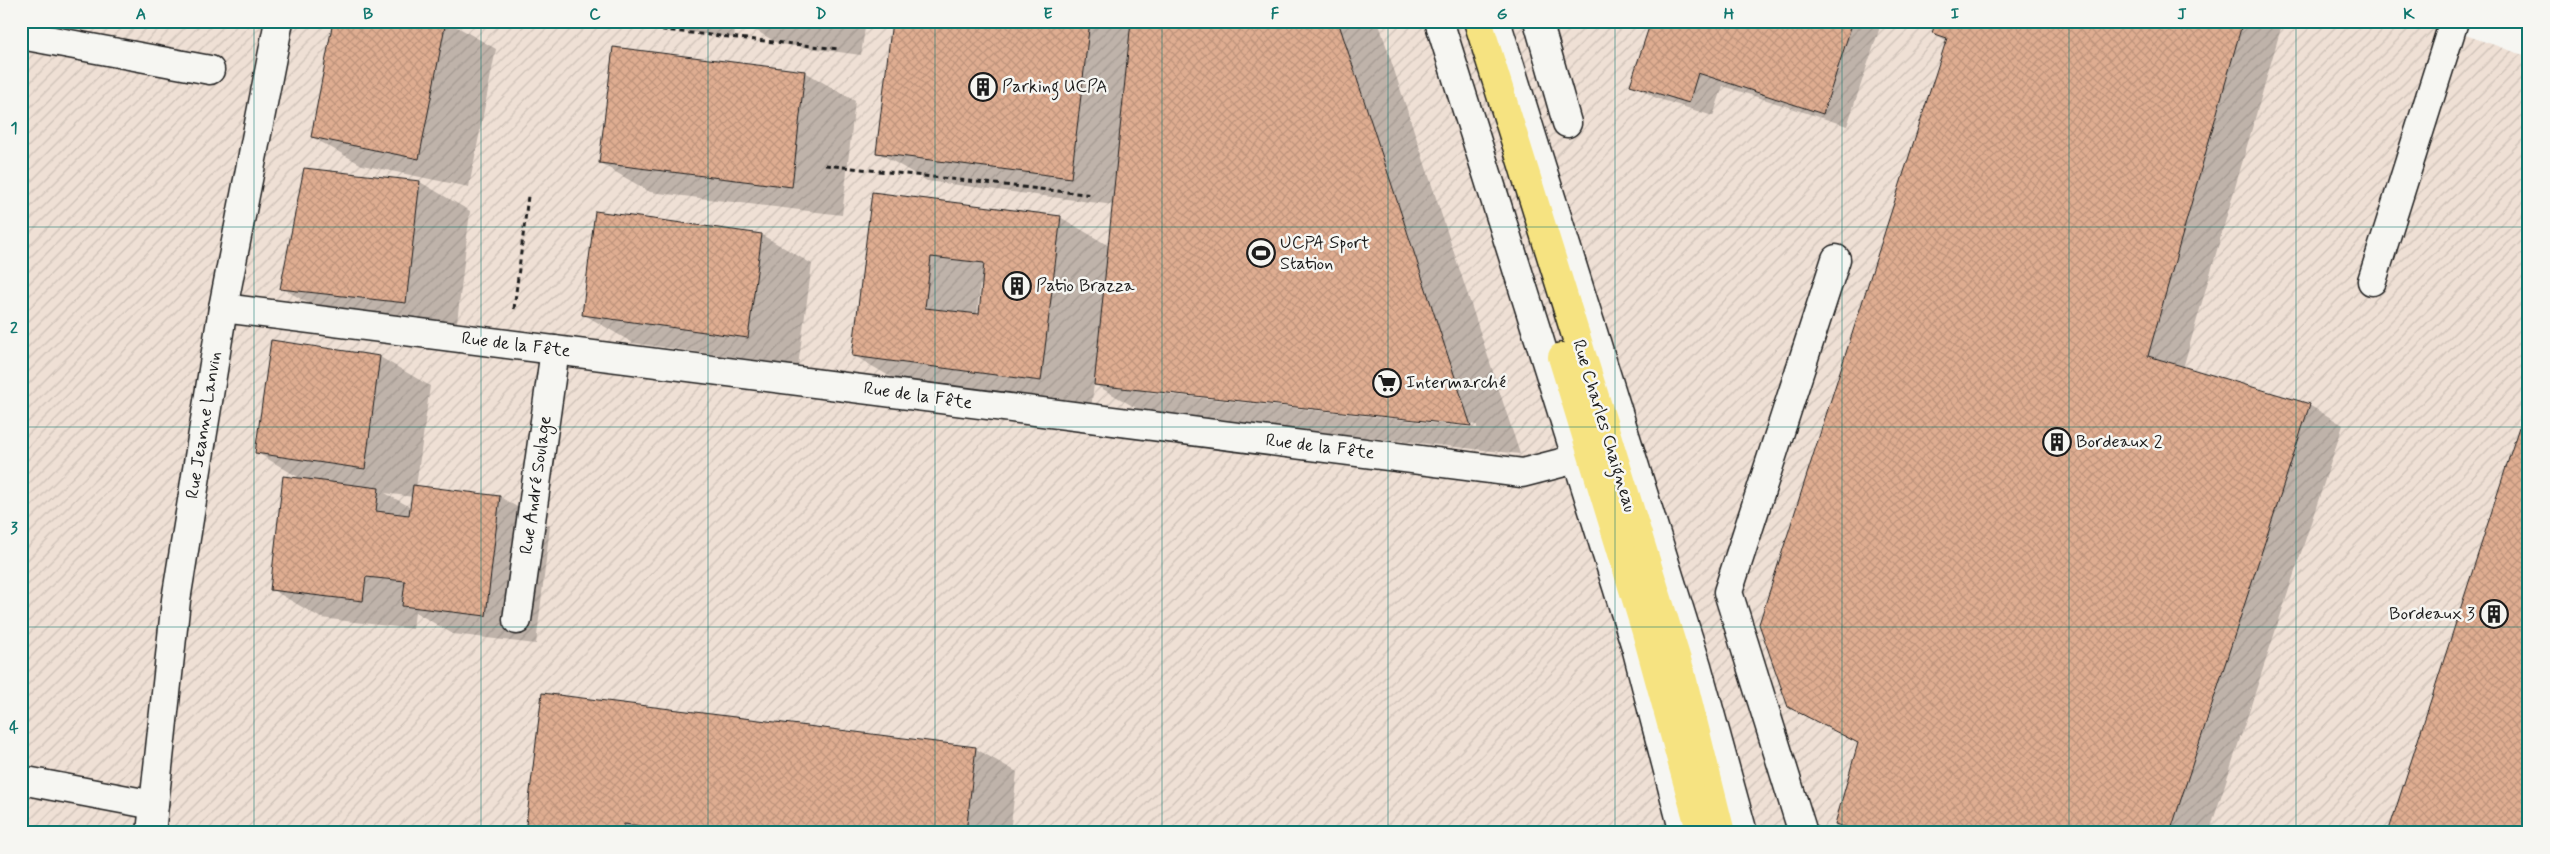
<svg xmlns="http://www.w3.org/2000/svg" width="2550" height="854" viewBox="0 0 2550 854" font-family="Mynerve,sans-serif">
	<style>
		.industrial { fill: url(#industrial-furrows) }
		.shadow { fill: #0003; fill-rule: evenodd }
		.building { fill: url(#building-cross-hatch); stroke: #1c1c1c; fill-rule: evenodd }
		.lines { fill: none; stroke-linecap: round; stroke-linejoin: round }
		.minor-casing { stroke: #1c1c1c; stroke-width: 31 }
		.major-casing { stroke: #1c1c1c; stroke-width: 31 }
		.path { stroke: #1c1c1c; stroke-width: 3; stroke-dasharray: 5 4; stroke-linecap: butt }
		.minor { stroke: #f6f6f2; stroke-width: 28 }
		.major { stroke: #f6e381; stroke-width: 28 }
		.grid { fill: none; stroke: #0f766e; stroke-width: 1; stroke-opacity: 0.55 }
		.labels { text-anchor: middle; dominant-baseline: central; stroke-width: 5; stroke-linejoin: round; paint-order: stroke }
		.poi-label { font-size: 18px; fill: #1c1c1c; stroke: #f6f6f2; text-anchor: start }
		.street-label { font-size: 18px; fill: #1c1c1c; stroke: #f6f6f2 }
		.neatline { fill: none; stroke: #0f766e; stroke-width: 2 }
		.grid-label { font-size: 16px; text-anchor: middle; font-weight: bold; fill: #0f766e }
	</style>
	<defs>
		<pattern id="industrial-furrows" width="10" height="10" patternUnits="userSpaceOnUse" patternTransform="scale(1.25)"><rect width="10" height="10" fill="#efe0d5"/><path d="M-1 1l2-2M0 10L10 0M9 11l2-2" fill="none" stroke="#ccc0b6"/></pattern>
		<pattern id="building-cross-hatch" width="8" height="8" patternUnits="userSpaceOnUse" patternTransform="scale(1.25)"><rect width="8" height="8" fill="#dfad91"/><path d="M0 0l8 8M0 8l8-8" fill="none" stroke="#bf947c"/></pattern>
	</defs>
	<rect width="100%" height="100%" fill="#f6f6f2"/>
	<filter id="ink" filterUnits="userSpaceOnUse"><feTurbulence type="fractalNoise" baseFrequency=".02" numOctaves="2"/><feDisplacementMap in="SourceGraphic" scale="10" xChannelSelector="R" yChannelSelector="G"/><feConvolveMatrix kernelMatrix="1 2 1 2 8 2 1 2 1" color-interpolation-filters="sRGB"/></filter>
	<g filter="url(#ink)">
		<polygon class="industrial" points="21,21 2425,21 2529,57 2529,833 21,833"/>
		<g class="shadow">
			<polygon points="334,21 447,21 496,49 469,187 362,165 312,137"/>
			<polygon points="649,21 736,21 734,38 661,28"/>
			<polygon points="740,21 866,21 861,55 779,44"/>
			<path d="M893 21H1378L1520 454 1145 413 1094 384 1091 409 903 384 853 355 873 194 1060 217 1109 246 1114 205 927 181 877 152ZM980 285H983L980 316 977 315ZM1146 389 1477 425V428L1146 392Z"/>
			<polygon points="1652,21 1882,21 1847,126 1723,86 1713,116 1656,98 1632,84"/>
			<polygon points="1953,21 2283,21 2183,368 2309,405 2343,425 2209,833 1853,833 1836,823 1859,744 1789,706 1947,41 1934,33"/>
			<polygon points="614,49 805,72 855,101 842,215 650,192 600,163"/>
			<polygon points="420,182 470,211 456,331 332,317 282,288"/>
			<polygon points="597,213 762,235 812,264 798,366 633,343 583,314"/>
			<path d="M380 357 430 386 416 487 500 497 550 526 536 644 453 634 415 612 413 629 321 618 271 589 303 480 256 452ZM385 493 413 497 412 508Z"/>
			<polygon points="976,749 1017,772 1010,833 526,833"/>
		</g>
		<g class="building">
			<polygon points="333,21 446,21 419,159 311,137"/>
			<polygon points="772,21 812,21 811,26"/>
			<polygon points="892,21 1090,21 1071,178 876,153"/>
			<polygon points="1131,21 1338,21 1471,426 1094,385"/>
			<polygon points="1651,21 1853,21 1823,114 1698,73 1689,103 1630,85"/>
			<polygon points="1936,21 2243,21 2148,356 2310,404 2170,833 1863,833 1835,824 1858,743 1788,707 1759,624 1947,38 1932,33"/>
			<polygon points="613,47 805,71 792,187 599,163"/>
			<polygon points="304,168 420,181 406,303 280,289"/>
			<path d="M872 192 1061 216 1041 381 852 356ZM931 257 984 263 979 314 925 308Z"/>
			<polygon points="595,211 762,234 748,338 582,315"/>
			<polygon points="271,340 380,356 365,469 255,453"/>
			<polygon points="2529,396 2529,833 2388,833"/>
			<polygon points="283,476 379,488 376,511 409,515 413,485 500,496 486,616 402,606 405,581 366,577 363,601 270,590"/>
			<polygon points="542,693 976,747 966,833 696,833 624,824 623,833 525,833"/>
		</g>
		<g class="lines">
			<defs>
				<g id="minor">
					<polyline points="1439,21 1636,647 1684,833"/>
					<polyline points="1496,21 1697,666 1743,833"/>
					<polyline points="1538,21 1567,123"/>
					<polyline points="21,35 210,70"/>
					<polyline points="2372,281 2454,21"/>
					<polyline points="223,308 1522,473 1611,450"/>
					<polyline points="517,620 555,350"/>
					<polyline points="21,780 154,805"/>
					<polyline points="151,833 176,600 223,308 279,21"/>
					<polyline points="1803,833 1728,592 1836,259"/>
				</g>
				<g id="major">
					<polyline points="1478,21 1681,673 1721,833"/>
					<polyline points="1562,357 1646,632 1701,833"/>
				</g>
			</defs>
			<use href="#minor" class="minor-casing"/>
			<use href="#major" class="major-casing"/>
			<g class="path">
				<polyline points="581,21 839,49"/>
				<polyline points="825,165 1093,195"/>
				<polyline points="514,309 528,196"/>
			</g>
			<use href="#minor" class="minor"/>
			<use href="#major" class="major"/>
		</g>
	</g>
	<path class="grid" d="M254 21V833M481 21V833M708 21V833M935 21V833M1162 21V833M1388 21V833M1615 21V833M1842 21V833M2069 21V833M2296 21V833M21 227H2529M21 427H2529M21 627H2529"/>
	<defs>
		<symbol id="building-ring" viewBox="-11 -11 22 22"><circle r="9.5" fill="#f6f6f2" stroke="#1c1c1c" stroke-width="1.5"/><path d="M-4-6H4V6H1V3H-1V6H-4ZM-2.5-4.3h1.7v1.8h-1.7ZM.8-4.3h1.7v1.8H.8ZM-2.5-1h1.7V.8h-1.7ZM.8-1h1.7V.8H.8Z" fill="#1c1c1c"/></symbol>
		<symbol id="stadium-ring" viewBox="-11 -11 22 22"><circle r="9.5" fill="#f6f6f2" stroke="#1c1c1c" stroke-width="1.5"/><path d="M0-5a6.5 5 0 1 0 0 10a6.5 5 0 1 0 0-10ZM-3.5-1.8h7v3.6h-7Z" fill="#1c1c1c"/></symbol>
		<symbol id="supermarket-ring" viewBox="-11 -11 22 22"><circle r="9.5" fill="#f6f6f2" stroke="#1c1c1c" stroke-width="1.5"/><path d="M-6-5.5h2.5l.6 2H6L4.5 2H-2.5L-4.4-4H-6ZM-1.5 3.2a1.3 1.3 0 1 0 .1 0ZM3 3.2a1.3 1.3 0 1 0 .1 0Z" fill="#1c1c1c"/></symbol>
	</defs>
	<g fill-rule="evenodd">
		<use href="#building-ring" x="967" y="71" width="32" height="32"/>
		<use href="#stadium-ring" x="1245" y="237" width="32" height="32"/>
		<use href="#building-ring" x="1001" y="270" width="32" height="32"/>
		<use href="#supermarket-ring" x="1371" y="367" width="32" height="32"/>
		<use href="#building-ring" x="2041" y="426" width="32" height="32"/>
		<use href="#building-ring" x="2478" y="598" width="32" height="32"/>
	</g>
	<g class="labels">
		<g class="poi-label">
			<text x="1002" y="87">Parking UCPA</text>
			<text x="1280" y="243">UCPA Sport<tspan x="1280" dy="21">Station</tspan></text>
			<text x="1036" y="286">Patio Brazza</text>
			<text x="1406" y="383">Intermarché</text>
			<text x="2076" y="442">Bordeaux 2</text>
			<text x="2475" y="614" text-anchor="end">Bordeaux 3</text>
		</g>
		<g class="street-label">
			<text transform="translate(516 345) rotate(7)">Rue de la Fête</text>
			<text transform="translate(918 396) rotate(8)">Rue de la Fête</text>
			<text transform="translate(204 425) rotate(-81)">Rue Jeanne Lanvin</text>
			<text transform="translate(1604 426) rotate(73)">Rue Charles Chaigneau</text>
			<text transform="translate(1320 447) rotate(7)">Rue de la Fête</text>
			<text transform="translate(536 485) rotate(-82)">Rue André Soulage</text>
		</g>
	</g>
	<rect width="2550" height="854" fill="none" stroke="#f6f6f2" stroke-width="55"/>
	<rect x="28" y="28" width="2494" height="798" class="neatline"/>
	<g class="grid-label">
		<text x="141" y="19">A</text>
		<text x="368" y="19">B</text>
		<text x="595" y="19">C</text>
		<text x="821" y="19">D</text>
		<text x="1048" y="19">E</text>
		<text x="1275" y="19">F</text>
		<text x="1502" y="19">G</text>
		<text x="1729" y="19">H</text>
		<text x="1955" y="19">I</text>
		<text x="2182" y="19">J</text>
		<text x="2409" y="19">K</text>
		<text x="14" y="133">1</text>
		<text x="14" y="333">2</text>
		<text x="14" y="533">3</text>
		<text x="14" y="732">4</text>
	</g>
</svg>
